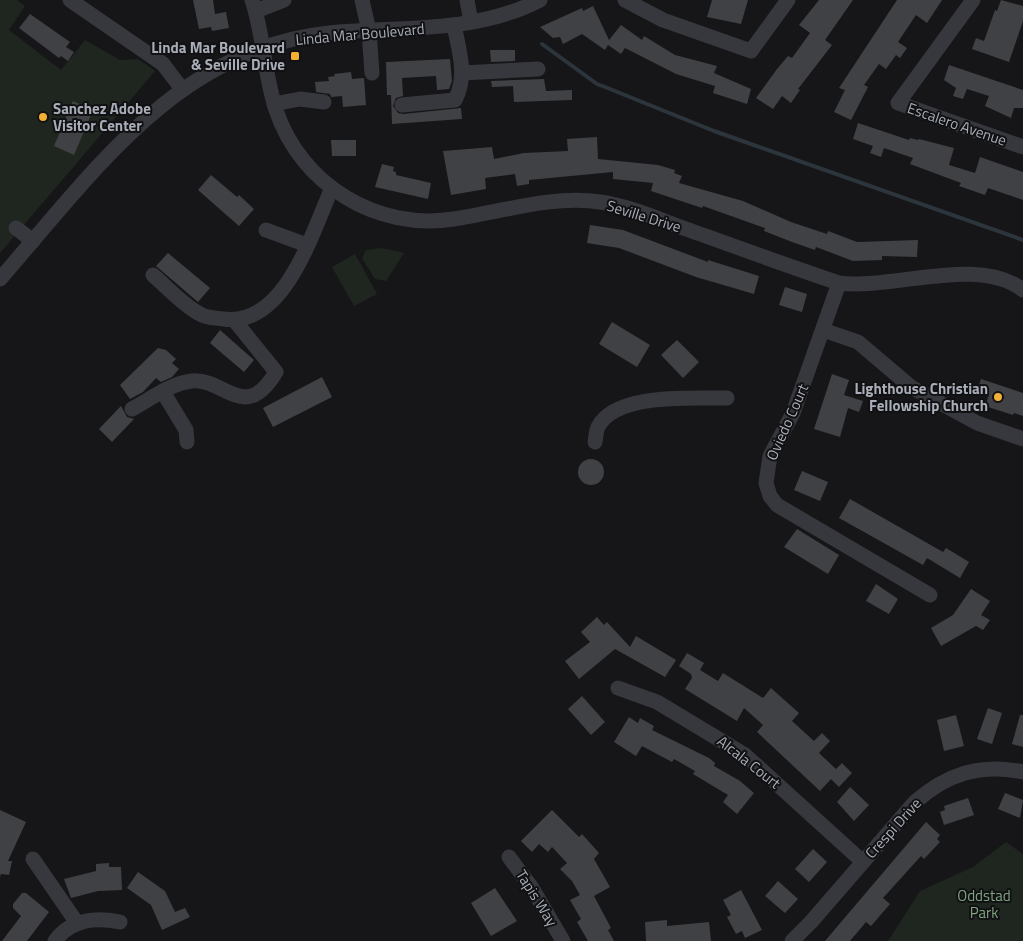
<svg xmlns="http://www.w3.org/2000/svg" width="1023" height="941" viewBox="0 0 1023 941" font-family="'Titillium Web',sans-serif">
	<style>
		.green { fill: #1e261f }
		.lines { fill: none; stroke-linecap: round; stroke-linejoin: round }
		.stream { stroke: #2c353c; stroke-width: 4 }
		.building { fill: #404145 }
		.minor { stroke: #37383d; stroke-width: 15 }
		.poi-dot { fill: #f2b134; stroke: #111113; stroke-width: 2 }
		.labels { text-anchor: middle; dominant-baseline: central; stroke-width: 4; stroke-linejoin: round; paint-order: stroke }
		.street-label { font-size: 15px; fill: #a8adb8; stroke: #111113 }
		.poi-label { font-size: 15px; font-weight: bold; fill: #a8adb8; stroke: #111113; text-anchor: end }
		.park-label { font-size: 15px; fill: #7fa381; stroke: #111113 }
	</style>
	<rect width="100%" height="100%" fill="#161618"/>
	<g class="green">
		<polygon points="0,0 17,0 25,6 9,30 61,70 85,40 120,60 138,59 155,71 0,253"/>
		<polygon points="381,248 404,253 386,281 375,279 362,258 366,250"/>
		<polygon points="355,254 377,294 354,306 332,267"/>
		<polygon points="1006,842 1023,854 1023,941 888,941 920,891 973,867"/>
	</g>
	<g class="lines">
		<polyline class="stream" points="542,44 597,84 605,87 714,131 1023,240"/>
	</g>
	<g class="building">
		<polygon points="193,0 213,0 215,14 226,12 229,28 212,31 211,27 199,29"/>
		<polygon points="712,0 748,0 741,24 707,17"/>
		<polygon points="819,0 853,0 825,40 832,45 798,89 800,90 791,103 782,96 773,109 756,98 777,69 788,56 792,58 810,33 799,25"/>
		<polygon points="897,0 942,0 927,23 916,15 898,42 907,48 900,58 896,55 886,69 879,64 864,85 868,87 851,120 834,112 845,90 839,88"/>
		<polygon points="1001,0 1023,6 1023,21 1009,62 972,49 976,38 984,41 995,10 997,11"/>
		<polygon points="593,6 609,40 621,25 642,40 644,36 675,55 717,66 714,73 751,89 747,104 713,93 715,86 676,74 625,48 621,54 608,45 605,50 582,34 563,44 560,37 553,38 540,27 582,8 583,11"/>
		<polygon points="30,14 70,42 66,47 74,52 68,61 61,56 59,58 19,28"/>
		<polygon points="490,50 515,50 515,61 491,62"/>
		<polygon points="450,59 452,81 449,89 437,90 436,76 402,78 403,96 396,98 393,106 398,113 403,114 461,108 462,119 392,124 391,95 387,95 386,62"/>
		<polygon points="949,65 1023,90 1023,108 1014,108 1011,118 985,106 989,96 967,89 963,99 953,96 956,88 944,80"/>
		<polygon points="351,72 352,79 364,78 366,105 343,107 342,96 331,97 330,94 316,92 315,82 329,81 328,77 335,76 334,74"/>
		<polygon points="544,79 546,91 572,90 572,100 514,102 513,86 492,87 491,81"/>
		<polygon points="73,101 93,110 74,155 54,146"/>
		<polygon points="858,123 909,140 910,138 918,140 919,139 954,148 949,165 975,173 980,157 1023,172 1023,200 988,188 985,195 959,186 961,183 910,164 913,158 884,148 881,157 870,153 873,146 853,139"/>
		<polygon points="597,137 598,159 658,165 675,170 674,173 682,176 679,183 743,201 791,222 827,234 828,231 857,242 918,240 917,257 882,256 882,260 853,261 816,247 815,250 792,242 764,231 765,228 703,206 702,208 651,191 653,183 613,179 613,172 529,180 529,184 517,186 515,174 485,178 486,189 451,195 443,151 492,147 494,159 524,153 568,151 567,139"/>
		<polygon points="331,140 356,140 356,156 332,156"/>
		<polygon points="382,164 394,167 393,171 396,172 396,175 431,183 428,199 375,187"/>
		<polygon points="211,175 237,197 239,195 254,209 239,226 198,190"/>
		<polygon points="590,225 623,230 708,262 708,260 759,276 754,294 696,277 619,248 587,243"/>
		<polygon points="168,253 210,288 198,302 156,266"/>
		<polygon points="785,287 807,294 802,312 779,305"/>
		<polygon points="612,322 650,345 637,367 599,344"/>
		<polygon points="220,330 254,360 244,372 210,343"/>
		<polygon points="677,340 699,362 683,378 661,355"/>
		<polygon points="158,348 166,350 176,359 172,363 179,369 172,377 161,382 156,378 143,392 130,399 120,385"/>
		<polygon points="832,374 849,380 844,395 863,401 859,412 848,408 840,437 814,429"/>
		<polygon points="322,377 332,397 273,427 263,408"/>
		<polygon points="981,379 1023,393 1023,416 1014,413 1013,415 985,406 989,395 977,391"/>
		<polygon points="121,406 127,417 134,419 112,442 99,429"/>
		<circle cx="591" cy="472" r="13"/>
		<polygon points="802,471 828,482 820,501 794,490"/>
		<polygon points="850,499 943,552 946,548 969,562 960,578 927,558 923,565 839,518"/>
		<polygon points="797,529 839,555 828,574 784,547"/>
		<polygon points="876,584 898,599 889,614 866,601"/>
		<polygon points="971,589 990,601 981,615 990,620 983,630 976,626 941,646 931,628 953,615"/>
		<polygon points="597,617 604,625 607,622 630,647 636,636 676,660 665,677 615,649 579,679 565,661 590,642 581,632"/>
		<polygon points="687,653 704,663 700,670 718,681 723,673 763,698 771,688 799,713 792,721 814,741 822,733 830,741 819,753 836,769 842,763 852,773 839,787 831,779 820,791 757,732 763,725 744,708 737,721 685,689 692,678 691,674 679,666"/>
		<polygon points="582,696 605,722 591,735 568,709"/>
		<polygon points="988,708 1002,713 992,744 977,739"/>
		<polygon points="956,715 964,746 944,751 937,720"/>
		<polygon points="1020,715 1023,715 1023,747 1012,744"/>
		<polygon points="629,717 638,723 640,718 654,726 652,730 709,758 715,763 714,766 740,781 754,793 737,814 723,802 728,795 693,774 695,771 674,759 672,762 642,746 636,756 614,742"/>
		<polygon points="850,787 869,805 854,821 837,802"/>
		<polygon points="1005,793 1023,800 1020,818 998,809"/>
		<polygon points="968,798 974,815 944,825 940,812 945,810 944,806"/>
		<polygon points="0,810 26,822 8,861 12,861 9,875 1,874 0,877"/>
		<polygon points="552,810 579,837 582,834 599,853 594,859 610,887 594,896 611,928 608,930 614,941 588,941 577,922 581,919 570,900 580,895 572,881 560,869 567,863 552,847 548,852 539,844 532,852 521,841"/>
		<polygon points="926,822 940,835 937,839 940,842 924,859 921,856 883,898 890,904 871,926 866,922 850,941 825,941"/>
		<polygon points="813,849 827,862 809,882 795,869"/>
		<polygon points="109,863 109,867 121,867 122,890 98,891 71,898 64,879 96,871 96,864"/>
		<polygon points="138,872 165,891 175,912 185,908 190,917 162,930 151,905 127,888"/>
		<polygon points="778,881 798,899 785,913 765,896"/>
		<polygon points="495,888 517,921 491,936 471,903"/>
		<polygon points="741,890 762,930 745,938 742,931 736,934 727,917 731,915 723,900"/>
		<polygon points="22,893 26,893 49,912 27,941 2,941 21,916 13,908 13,904"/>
		<polygon points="667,920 667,926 709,922 711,941 646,941 645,922"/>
	</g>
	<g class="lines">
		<g class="minor">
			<polyline points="70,0 163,64 182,89"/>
			<path d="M252 0C264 36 264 74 276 110 301 185 377 231 454 219 501 212 552 195 600 202 629 206 658 219 686 229 737 247 788 266 839 283 894 290 978 255 1023 290"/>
			<polyline points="362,0 369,31 372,73"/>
			<polyline points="467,0 471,22"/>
			<polyline points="625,0 663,20 751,51 788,0"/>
			<polyline points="973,0 898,103 1023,147"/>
			<polyline points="256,11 284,0"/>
			<polyline points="462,73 538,69"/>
			<polyline points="274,104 300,99 324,102"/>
			<path d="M402 105 455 100C468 76 459 51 454 25"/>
			<polyline points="16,228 33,241"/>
			<polyline points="266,230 307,245"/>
			<path d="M153 275C168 288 183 305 200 314 206 318 216 318 223 319 285 328 312 232 332 188"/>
			<path d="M0 279C93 173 177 49 329 33 400 26 474 34 540 0"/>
			<polyline points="839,283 793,413 770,456 766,483 770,496 777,505 930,595"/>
			<polyline points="823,330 858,342 911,387 977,423 1023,439"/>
			<polyline points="163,392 186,430 187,442"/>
			<path d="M132 409C149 400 171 383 192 381 225 378 245 424 276 372L235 321"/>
			<path d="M595 442C596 437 596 431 598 427 616 392 693 399 727 398"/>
			<polyline points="618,688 657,702 745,755 863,862"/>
			<polyline points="509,857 532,888 563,941"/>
			<polyline points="33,859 77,923"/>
			<path d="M55 941C71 919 95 917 120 922"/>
			<path d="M792 941 811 922 915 802C947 774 980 763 1023 772"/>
		</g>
	</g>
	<g class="poi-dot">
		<rect x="290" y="51" width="10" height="10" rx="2.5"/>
		<circle cx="43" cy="117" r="5"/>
		<circle cx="998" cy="397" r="5"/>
	</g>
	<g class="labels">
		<g class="street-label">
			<text transform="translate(360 34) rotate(-5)">Linda Mar Boulevard</text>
			<text transform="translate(957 124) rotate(19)">Escalero Avenue</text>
			<text transform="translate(644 216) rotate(17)">Seville Drive</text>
			<text transform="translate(787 422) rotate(-66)">Oviedo Court</text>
			<text transform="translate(749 762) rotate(38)">Alcala Court</text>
			<text transform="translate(893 828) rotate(-48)">Crespi Drive</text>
			<text transform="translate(537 898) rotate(58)">Tapis Way</text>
		</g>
		<g class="poi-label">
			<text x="285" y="47">Linda Mar Boulevard<tspan x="285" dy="17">&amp; Seville Drive</tspan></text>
			<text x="53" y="108" text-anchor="start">Sanchez Adobe<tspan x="53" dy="17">Visitor Center</tspan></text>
			<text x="988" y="388">Lighthouse Christian<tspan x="988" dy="17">Fellowship Church</tspan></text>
		</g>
		<g class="park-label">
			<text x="984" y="895">Oddstad<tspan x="984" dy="17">Park</tspan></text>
		</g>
	</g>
</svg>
